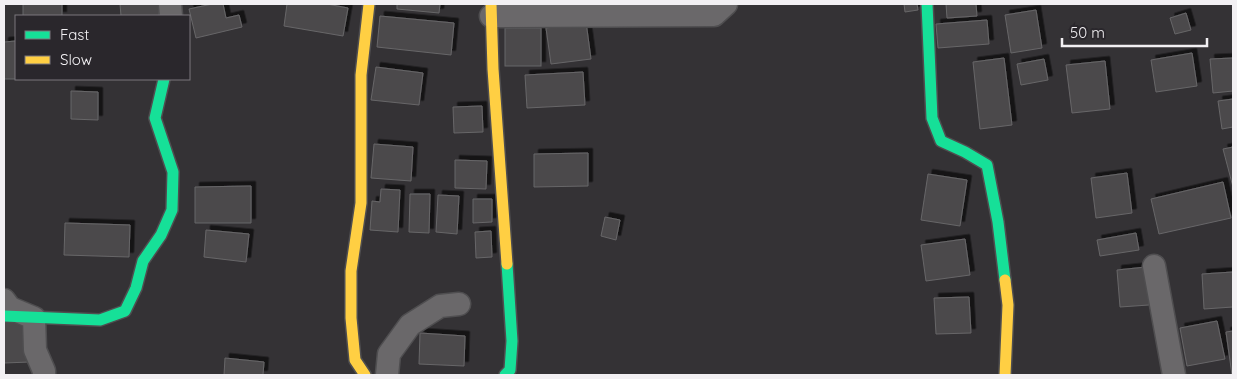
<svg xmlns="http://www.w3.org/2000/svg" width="1237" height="379" viewBox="0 0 1237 379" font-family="Quicksand,sans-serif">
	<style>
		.building { fill: #4c4a4c; stroke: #676668; filter: url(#shadow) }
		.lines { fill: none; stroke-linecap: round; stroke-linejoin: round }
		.street-casing { stroke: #4f4e50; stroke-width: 25 }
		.fast-casing { stroke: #4f4e50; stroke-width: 14 }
		.slow-casing { stroke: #4f4e50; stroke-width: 14 }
		.street { stroke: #6a686a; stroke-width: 22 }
		.fast { stroke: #16e098; stroke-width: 11 }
		.slow { stroke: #ffcf43; stroke-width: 11 }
	</style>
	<defs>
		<filter id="shadow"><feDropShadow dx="4.5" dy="-4.5" stdDeviation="0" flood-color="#0009"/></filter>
	</defs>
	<rect width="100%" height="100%" fill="#343235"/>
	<g class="building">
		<rect x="23" y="4" width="39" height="12"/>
		<polygon points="120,4 159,4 159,16 121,16"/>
		<polygon points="212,4 223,4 226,18 239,15 242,27 196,38 189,9"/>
		<polygon points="287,4 327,4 348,8 343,36 284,26"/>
		<polygon points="397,4 440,4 439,13 397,9"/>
		<polygon points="904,4 917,4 918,10 905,12"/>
		<polygon points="946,4 976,4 977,16 947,18"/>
		<polygon points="1036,10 1042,48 1011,53 1005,15"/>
		<polygon points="1186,13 1191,30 1175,34 1170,18"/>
		<polygon points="380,16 454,23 451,55 377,47"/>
		<polygon points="987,20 989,44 938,48 936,24"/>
		<polygon points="586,22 591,59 551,64 546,28"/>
		<rect x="505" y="28" width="36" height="38"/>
		<polygon points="16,41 16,79 19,79 4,79 4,42"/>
		<polygon points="1192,53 1197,86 1156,92 1151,60"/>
		<polygon points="1004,58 1012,125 980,129 973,62"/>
		<polygon points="1233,58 1233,91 1213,93 1210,59"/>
		<polygon points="1044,59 1048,80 1021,85 1017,64"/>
		<polygon points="1105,61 1110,109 1072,113 1066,65"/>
		<polygon points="376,67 423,73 419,105 371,100"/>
		<polygon points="583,72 585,105 527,108 525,75"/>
		<polygon points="71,91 98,92 98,120 71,119"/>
		<polygon points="1233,99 1233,127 1222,129 1218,101"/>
		<polygon points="482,106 483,132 454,133 453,107"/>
		<polygon points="374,144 413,147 411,181 371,178"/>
		<polygon points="1233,147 1233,187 1223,149"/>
		<polygon points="588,153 588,186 534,187 534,154"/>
		<polygon points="455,160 487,161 486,189 455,188"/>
		<polygon points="1127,173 1132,213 1096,218 1091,178"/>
		<polygon points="928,174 967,180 960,226 921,220"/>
		<polygon points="1223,182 1231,218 1159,234 1151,199"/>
		<polygon points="251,186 251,223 195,223 195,187"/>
		<polygon points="381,189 400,190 398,232 370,230 372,201 380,202"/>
		<polygon points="410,194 430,194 429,233 409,232"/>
		<polygon points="438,195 459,196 457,234 436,232"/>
		<polygon points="473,199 492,199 492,222 473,223"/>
		<polygon points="605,217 620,220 616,240 601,236"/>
		<polygon points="65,223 130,225 129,257 64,255"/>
		<polygon points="206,230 249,234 246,262 204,257"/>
		<polygon points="491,231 492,257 476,258 475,232"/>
		<polygon points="1136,233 1139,250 1100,256 1097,240"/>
		<polygon points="965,239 970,275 926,281 921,245"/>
		<polygon points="1146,267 1149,305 1120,307 1117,270"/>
		<polygon points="1233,272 1233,307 1204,309 1202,274"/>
		<polygon points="969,297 971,333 936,334 934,298"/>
		<polygon points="1217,321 1225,359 1187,366 1180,328"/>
		<polygon points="4,322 29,322 30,362 4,363"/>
		<polygon points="1233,331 1233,375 1232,375 1226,332"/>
		<polygon points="420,333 465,336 464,366 419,364"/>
		<polygon points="225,358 264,362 263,375 224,375"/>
	</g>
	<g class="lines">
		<defs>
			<g id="street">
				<polyline points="170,4 171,16"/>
				<polyline points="491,16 714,15 726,4"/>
				<polyline points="1154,266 1174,375"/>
				<polyline points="4,300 10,308 34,318 35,350 44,371 44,375"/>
				<polyline points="387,375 389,354 410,325 440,306 459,304"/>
			</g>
			<g id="fast">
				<polyline points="927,4 932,118 941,141 965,152 987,165 998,222 1005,280"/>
				<polyline points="4,316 100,320 125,311 136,288 143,261 161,235 172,210 173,172 155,118 164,79"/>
				<polyline points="505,375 510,370 512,341 507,264"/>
			</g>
			<g id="slow">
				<polyline points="491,4 493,69 507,264"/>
				<polyline points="1005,280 1008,305 1005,375"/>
				<polyline points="365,375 355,360 351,318 351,271 361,203 361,75 369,4"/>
			</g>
		</defs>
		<use href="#street" class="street-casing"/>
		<use href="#fast" class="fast-casing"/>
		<use href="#slow" class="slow-casing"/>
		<use href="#street" class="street"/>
		<use href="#fast" class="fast"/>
		<use href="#slow" class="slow"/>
	</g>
	<rect width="1237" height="379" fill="none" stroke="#f2f0f3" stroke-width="10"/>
	<rect x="15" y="15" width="175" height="65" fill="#2a272c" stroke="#7a777c"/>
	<rect x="25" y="31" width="25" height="8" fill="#16e098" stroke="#7a777c"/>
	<text x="60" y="40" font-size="15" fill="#f2f0f3">Fast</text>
	<rect x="25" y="56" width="25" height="8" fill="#ffcf43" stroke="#7a777c"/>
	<text x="60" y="65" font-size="15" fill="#f2f0f3">Slow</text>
	<path d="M1062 38v8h145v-8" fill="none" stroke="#f2f0f3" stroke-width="2.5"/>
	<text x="1070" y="38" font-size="15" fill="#f2f0f3" stroke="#2a272c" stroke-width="4" paint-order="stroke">50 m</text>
</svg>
